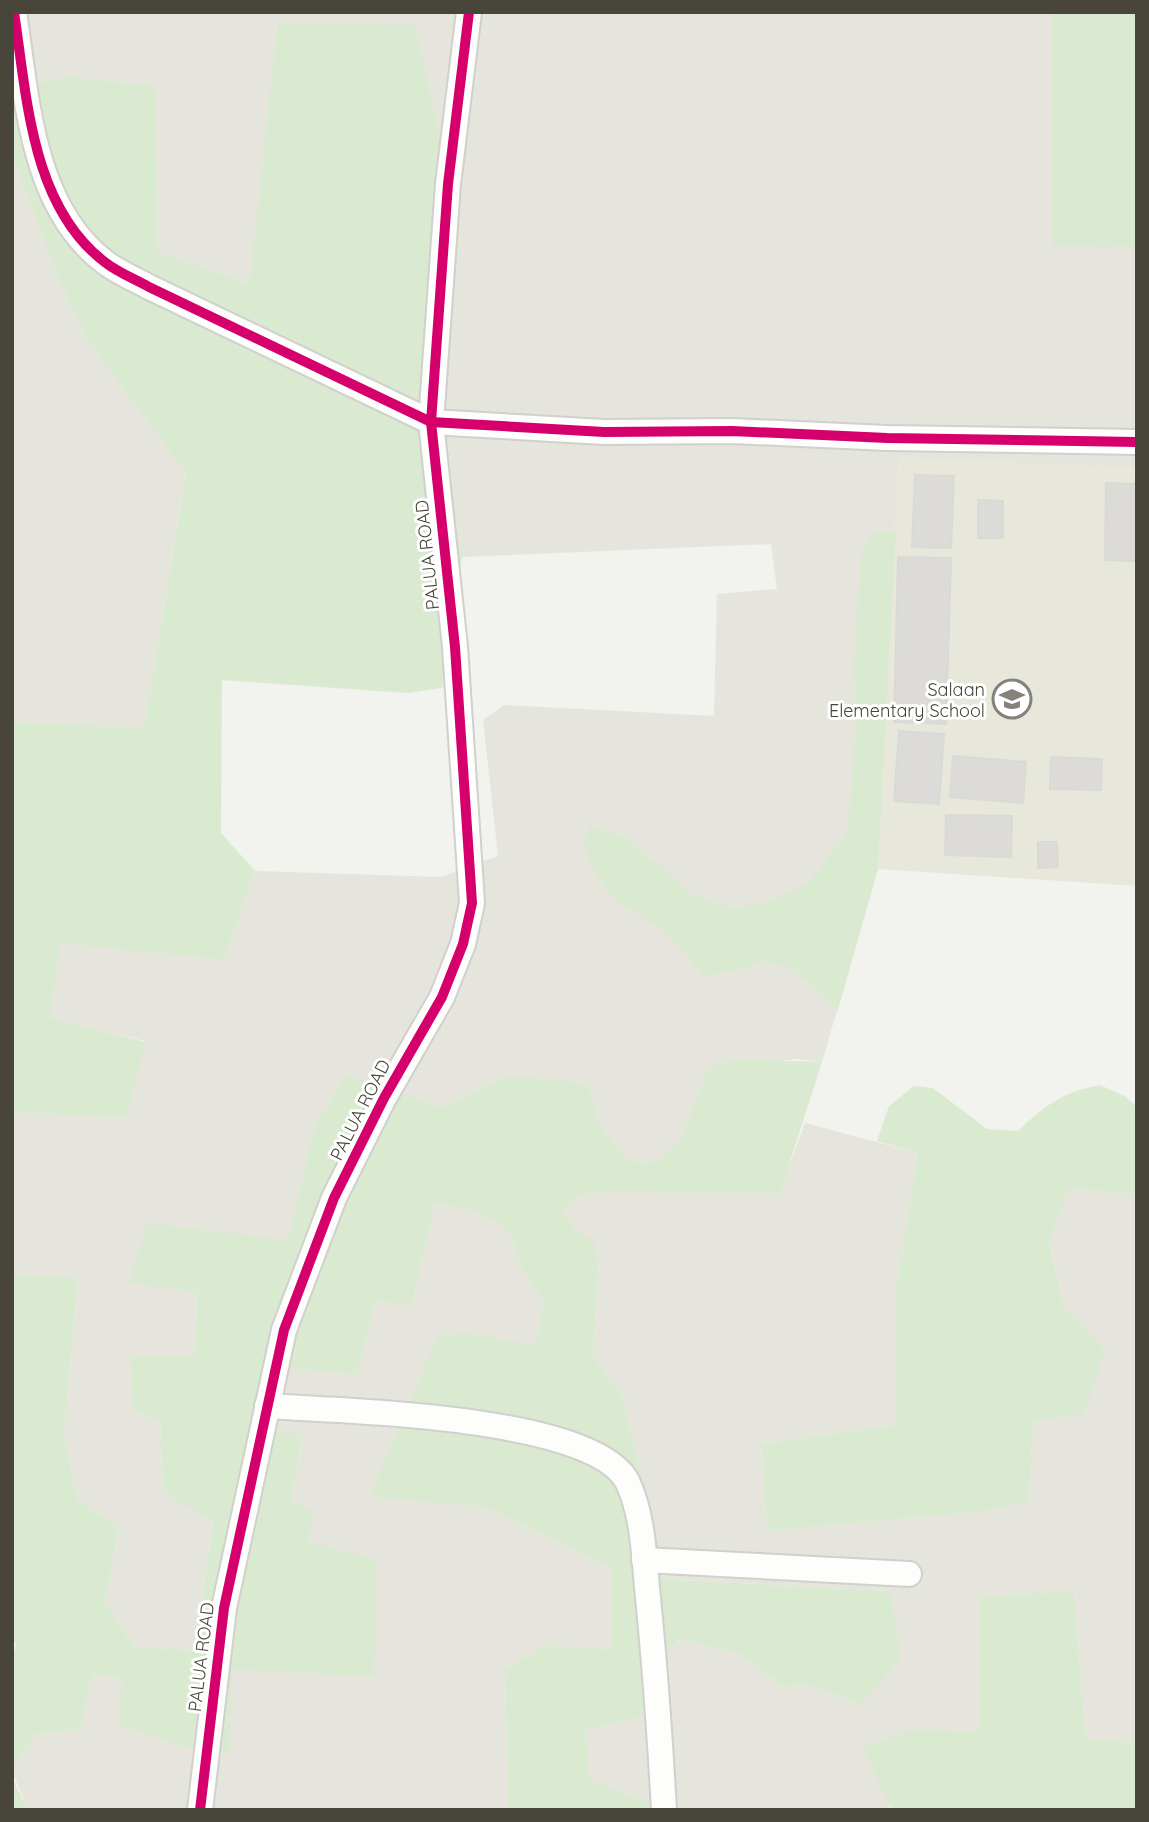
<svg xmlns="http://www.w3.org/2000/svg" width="1149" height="1822" viewBox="0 0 1149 1822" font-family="Quicksand,sans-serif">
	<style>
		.residential { fill: #e5e5dd }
		.education { fill: #e8e7db }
		.green { fill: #daead1 }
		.building { fill: #dcdbd7; stroke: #dadad4; stroke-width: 2 }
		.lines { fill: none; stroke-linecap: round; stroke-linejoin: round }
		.minor-casing { stroke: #d0d0cc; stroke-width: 28 }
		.minor { stroke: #fdfdfc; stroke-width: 24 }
		.cycleway-casing { stroke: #fff; stroke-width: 15 }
		.cycleway { stroke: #d6006c; stroke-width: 10 }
		.labels { text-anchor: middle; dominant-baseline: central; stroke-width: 6; stroke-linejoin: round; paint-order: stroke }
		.street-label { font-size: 18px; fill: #48463a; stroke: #fff }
		.poi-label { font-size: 18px; fill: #48463a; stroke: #fff; text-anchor: end }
	</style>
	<rect width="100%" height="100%" fill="#f2f2ee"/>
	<g class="residential">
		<polygon points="12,12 1045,12 1051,14 1052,244 1137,247 1137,468 899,458 878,869 822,1062 797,1059 707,1069 679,1142 656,1162 628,1161 601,1126 586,1084 503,1077 441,1107 346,1074 314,1127 288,1241 197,1292 195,1356 130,1355 160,1421 163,1492 213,1521 194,1650 134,1647 105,1602 119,1527 77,1499 64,1435 78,1279 12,1274 12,1113 126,1118 145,1041 49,1018 60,942 224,960 255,871 441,877 498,856 483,720 504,705 714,716 717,594 777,589 771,544 462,557 448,447 444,377 277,23 251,283 157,251 156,86 67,76 12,88"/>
		<polygon points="12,156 56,273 88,341 186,472 144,727 12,722"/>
		<polygon points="805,1123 918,1153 895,1293 896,1424 761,1444 767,1531 981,1512 1029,1502 1033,1420 1105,1350 1064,1306 1049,1244 1069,1188 1137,1195 1137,1742 1086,1739 1074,1591 981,1596 979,1733 913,1729 889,1806 892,1810 671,1810 588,1780 586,1728 668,1711 670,1648 683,1639 742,1655 783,1687 811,1686 860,1705 890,1591 662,1579 641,1472 622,1395 593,1356 599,1261 575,1231 564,1208 584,1194 610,1192 779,1193"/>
		<polygon points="435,1204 463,1208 497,1221 513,1241 519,1264 543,1300 536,1346 468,1333 369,1496 484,1507 611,1568 611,1649 545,1645 505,1669 508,1810 28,1810 12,1771 35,1735 81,1729 90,1674 124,1679 230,1753 231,1669 308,1542 291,1501 303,1437 276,1430 288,1369 358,1375 375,1301 412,1305"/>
	</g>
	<polygon class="education" points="899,457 1137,468 1137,886 878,869"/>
	<g class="green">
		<polygon points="1045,12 1137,12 1137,247 1052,245 1051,14"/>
		<polygon points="277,23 415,25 460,228 444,377 448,447 462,557 442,688 407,693 222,680 221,833 255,871 224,960 60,943 50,1018 146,1042 126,1118 12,1113 12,722 144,727 186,473 88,341 56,273 12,156 12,88 67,76 156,86 157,251 250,283"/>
		<polygon points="896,530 878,869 838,1010 790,968 762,961 737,971 702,976 686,953 661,928 619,903 595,873 584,845 588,826 625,837 695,896 735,908 766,902 798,889 821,868 848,829 855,734 854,659 861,552 873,533"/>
		<polygon points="732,1059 822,1062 780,1193 610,1192 584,1194 564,1208 575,1230 593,1240 599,1261 593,1356 622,1395 641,1472 662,1579 890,1591 901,1658 861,1705 811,1686 783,1687 742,1655 682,1639 670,1648 668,1711 586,1729 589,1780 671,1810 508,1810 505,1669 545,1645 611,1649 611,1568 484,1507 369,1497 438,1335 468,1333 536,1345 543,1300 519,1264 513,1241 496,1221 463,1208 435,1204 412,1305 375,1301 358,1375 288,1369 277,1430 303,1436 291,1501 312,1511 308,1542 376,1559 374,1677 232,1669 230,1754 181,1746 118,1725 123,1679 91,1674 81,1729 35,1735 12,1771 12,1662 16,1644 12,1637 12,1274 78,1278 64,1435 77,1499 119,1527 105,1602 134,1647 194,1650 213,1522 163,1492 160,1421 133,1410 130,1355 195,1356 197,1292 129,1283 147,1223 288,1240 314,1127 346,1074 441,1107 503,1077 541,1078 587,1084 601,1126 628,1161 655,1162 679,1142 707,1069"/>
		<path d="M1100 1085 1126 1097 1137 1107V1195L1069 1188 1049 1244 1064 1306 1105 1350 1084 1414 1033 1421 1029 1502 981 1512 767 1531 761 1444 896 1424 895 1293 918 1153 877 1141 889 1106 914 1086 933 1088 987 1129 1018 1131C1046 1105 1062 1092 1100 1085Z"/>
		<polygon points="1074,1591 1086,1739 1137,1742 1137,1810 892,1810 863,1748 913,1729 979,1732 980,1596"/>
		<polygon points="12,1777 28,1810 12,1810"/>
	</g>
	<g class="building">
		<polygon points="915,475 954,476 951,548 912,547"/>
		<polygon points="1106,483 1137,484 1137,561 1105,560"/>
		<polygon points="978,500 1003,501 1003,538 978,538"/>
		<polygon points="898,557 951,558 946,724 894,722"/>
		<polygon points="899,731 944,734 939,804 894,801"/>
		<polygon points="953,756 1026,762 1023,803 950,797"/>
		<polygon points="1051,757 1102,759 1101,790 1050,789"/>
		<polygon points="946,815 1012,816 1011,857 945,855"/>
		<polygon points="1038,842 1057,842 1058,867 1038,868"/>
	</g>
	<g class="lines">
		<defs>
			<g id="minor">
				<path d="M14 12C27 97 31 207 106 263 119 273 135 279 149 287L431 422 604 432 732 431 887 438 1137 442"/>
				<path d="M267 1406C338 1411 596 1415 628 1483 644 1518 644 1560 648 1598 655 1668 660 1739 664 1810"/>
				<polyline points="644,1560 909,1574"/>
				<polyline points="200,1810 224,1608 284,1330 334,1198 384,1098 442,997 463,944 472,903 455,647 431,422 448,184 469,12"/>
			</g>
		</defs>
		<use href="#minor" class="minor-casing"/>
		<use href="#minor" class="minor"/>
		<defs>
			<g id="cycleway">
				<path d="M14 12C27 97 31 207 106 263 119 273 135 279 149 287L431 422 604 432 732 431 887 438 1137 442"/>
				<polyline points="200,1810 224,1608 284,1330 334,1198 384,1098 442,997 463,944 472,903 455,647 431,422 448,184 469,12"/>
			</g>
		</defs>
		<use href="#cycleway" class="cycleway-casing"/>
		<use href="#cycleway" class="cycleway"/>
	</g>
	<defs>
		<symbol id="school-ring" viewBox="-11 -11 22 22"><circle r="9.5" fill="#fff" stroke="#848279" stroke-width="1.5"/><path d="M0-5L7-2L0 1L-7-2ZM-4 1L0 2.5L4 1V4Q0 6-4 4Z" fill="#848279"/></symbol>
	</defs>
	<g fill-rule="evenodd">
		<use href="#school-ring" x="990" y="677" width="44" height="44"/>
	</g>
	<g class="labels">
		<g class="street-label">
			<text transform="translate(427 555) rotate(-96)">PALUA ROAD</text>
			<text transform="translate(360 1110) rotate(-63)">PALUA ROAD</text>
			<text transform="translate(201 1657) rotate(-83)">PALUA ROAD</text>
		</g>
		<g class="poi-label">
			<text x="985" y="689">Salaan<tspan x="985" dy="21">Elementary School</tspan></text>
		</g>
	</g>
	<rect width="1149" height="1822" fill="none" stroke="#48463a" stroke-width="28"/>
</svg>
